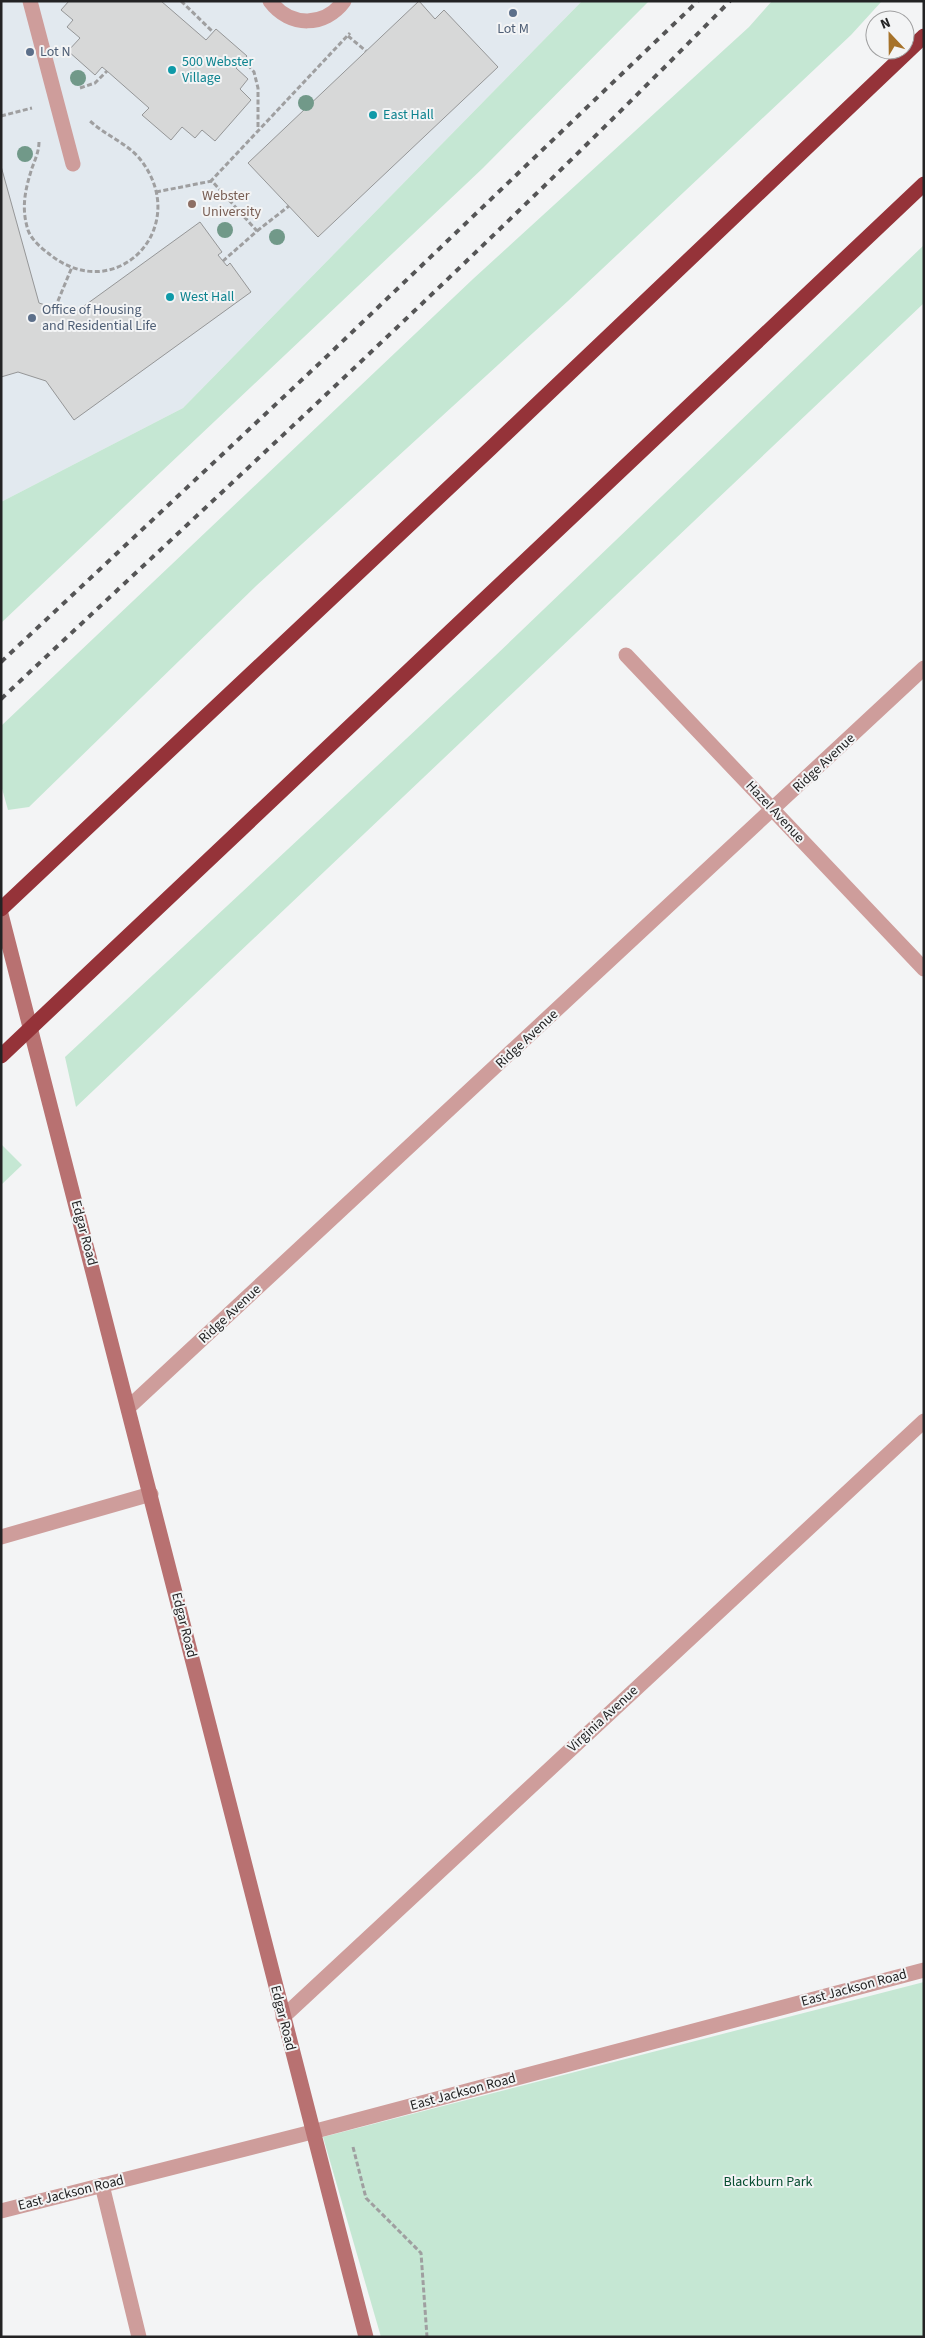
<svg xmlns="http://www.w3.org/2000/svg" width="925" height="2338" viewBox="0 0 925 2338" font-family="'Source Sans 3',sans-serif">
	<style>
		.built { fill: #e2e9ef }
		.green { fill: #c5e7d3 }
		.building { fill: #d7d8d8; stroke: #959697 }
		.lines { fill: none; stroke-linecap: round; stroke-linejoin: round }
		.path { stroke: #9f9fa0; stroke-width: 3; stroke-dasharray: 5 2.5; stroke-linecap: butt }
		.lane { stroke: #ce9d9b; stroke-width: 15 }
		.street { stroke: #ce9d9b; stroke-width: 15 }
		.secondary { stroke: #b87171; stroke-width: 15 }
		.highway { stroke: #953339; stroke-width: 15 }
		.rail { stroke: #555556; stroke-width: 4; stroke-dasharray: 6 6; stroke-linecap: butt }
		.tree { fill: #719989 }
		.service-dot { fill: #5c6f8a; stroke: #f3f4f5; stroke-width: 2 }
		.culture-dot { fill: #0f9aa8; stroke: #f3f4f5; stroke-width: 2 }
		.education-dot { fill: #8d6e63; stroke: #f3f4f5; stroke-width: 2 }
		.labels { text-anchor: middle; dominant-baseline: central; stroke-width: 4; stroke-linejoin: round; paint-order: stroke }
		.service-label { font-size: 14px; fill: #4e5e75; stroke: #f3f4f5; text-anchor: start }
		.culture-label { font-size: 14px; fill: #0d838f; stroke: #f3f4f5; text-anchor: start }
		.education-label { font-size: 14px; fill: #785e54; stroke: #f3f4f5; text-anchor: start }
		.street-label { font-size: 14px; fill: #232324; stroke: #f3f4f5 }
		.park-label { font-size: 14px; fill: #074e31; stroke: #f3f4f5 }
	</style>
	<rect width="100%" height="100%" fill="#f3f4f5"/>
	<polygon class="built" points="1,1 582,1 183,408 1,502"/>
	<g class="green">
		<polygon points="582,1 649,1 483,168 1,623 1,502 183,408"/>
		<polygon points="772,1 882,1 851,35 568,301 256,586 29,807 8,810 1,785 1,726 473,279 749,27"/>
		<polygon points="924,245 924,303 76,1107 65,1057 495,656"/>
		<polygon points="1,1144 22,1165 1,1185"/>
		<polygon points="924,1982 924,2337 381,2337 323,2137"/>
	</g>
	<g class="building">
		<polygon points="69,1 161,1 206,40 216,29 247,56 236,68 248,79 240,89 251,100 215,141 202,130 195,138 182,127 171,140 142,115 149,108 107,71 102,67 95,75 68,51 80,38 67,27 73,20 61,10"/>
		<polygon points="419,1 435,19 444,10 498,67 318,237 248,163"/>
		<polygon points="1,166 39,303 73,314 200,222 222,252 218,255 227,266 230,263 251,292 74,420 46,381 18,372 1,377"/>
	</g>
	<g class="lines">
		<g class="path">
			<polyline points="181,1 213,32"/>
			<polyline points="348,36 366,51"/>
			<polyline points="243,59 254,72 258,88 258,129"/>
			<polyline points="80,88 95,83 107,71"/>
			<polyline points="1,116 32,108"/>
			<path d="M39 142C39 151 35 160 32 168 25 190 21 208 28 230 31 239 41 248 48 253 115 309 194 227 140 159 127 143 103 134 89 120"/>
			<polyline points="210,182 350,33"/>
			<polyline points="156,192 212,181 257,231 223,261"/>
			<polyline points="257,231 289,206"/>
			<polyline points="55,308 72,267"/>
			<polyline points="353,2147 366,2198 421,2253 427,2337"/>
		</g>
		<g class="lane">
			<polyline points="30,1 73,164"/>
			<polyline points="102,2185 139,2337"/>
		</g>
		<g class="street">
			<path d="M270 1C290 28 325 27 344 1"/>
			<polyline points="626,655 924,969"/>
			<polyline points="129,1407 924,668"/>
			<polyline points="1,1537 151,1494"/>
			<polyline points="283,2017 924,1421"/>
			<polyline points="1,2211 312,2132 924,1970"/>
		</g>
		<path class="secondary" d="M1 914C125 1388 242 1863 366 2337"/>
		<g class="highway">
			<polyline points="1,909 491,448 924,36"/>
			<polyline points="1,1056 924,184"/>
		</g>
		<g class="rail">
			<polyline points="1,662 323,360 698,1"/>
			<path d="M1 699C246 469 495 241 730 1"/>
		</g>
	</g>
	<g class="tree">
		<circle cx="78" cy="78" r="8"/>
		<circle cx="306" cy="103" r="8"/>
		<circle cx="25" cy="154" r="8"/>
		<circle cx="225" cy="230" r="8"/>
		<circle cx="277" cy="237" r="8"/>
	</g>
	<g class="service-dot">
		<circle cx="513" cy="13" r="5"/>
		<circle cx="30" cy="52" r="5"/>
		<circle cx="32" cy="318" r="5"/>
	</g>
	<g class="culture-dot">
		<circle cx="172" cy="70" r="5"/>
		<circle cx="373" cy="115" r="5"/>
		<circle cx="170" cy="297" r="5"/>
	</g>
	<circle class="education-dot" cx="192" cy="204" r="5"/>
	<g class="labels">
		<g class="service-label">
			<text x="513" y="29" text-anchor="middle">Lot M</text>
			<text x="40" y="52">Lot N</text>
			<text x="42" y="310">Office of Housing<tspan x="42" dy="16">and Residential Life</tspan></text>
		</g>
		<g class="culture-label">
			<text x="182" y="62">500 Webster<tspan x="182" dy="16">Village</tspan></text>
			<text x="383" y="115">East Hall</text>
			<text x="180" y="297">West Hall</text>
		</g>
		<g class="education-label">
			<text x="202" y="196">Webster<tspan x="202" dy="16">University</tspan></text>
		</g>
		<g class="street-label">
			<text transform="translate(824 763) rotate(-43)">Ridge Avenue</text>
			<text transform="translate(775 812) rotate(47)">Hazel Avenue</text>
			<text transform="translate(527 1039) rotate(-43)">Ridge Avenue</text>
			<text transform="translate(84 1233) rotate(75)">Edgar Road</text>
			<text transform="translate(230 1314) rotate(-43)">Ridge Avenue</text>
			<text transform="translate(184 1625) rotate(76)">Edgar Road</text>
			<text transform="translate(603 1719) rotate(-43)">Virginia Avenue</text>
			<text transform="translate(854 1988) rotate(-15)">East Jackson Road</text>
			<text transform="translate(283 2018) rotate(76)">Edgar Road</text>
			<text transform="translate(463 2092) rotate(-15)">East Jackson Road</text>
			<text transform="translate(71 2193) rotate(-14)">East Jackson Road</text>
		</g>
		<g class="park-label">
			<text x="768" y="2182">Blackburn Park</text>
		</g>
	</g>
	<rect width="925" height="2338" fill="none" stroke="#232324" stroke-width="5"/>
	<g transform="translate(890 35) rotate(338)"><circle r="24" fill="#f3f4f5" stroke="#a0a0a1"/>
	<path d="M0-4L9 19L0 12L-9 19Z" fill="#a6722a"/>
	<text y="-8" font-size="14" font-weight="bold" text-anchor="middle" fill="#232324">N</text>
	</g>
</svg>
